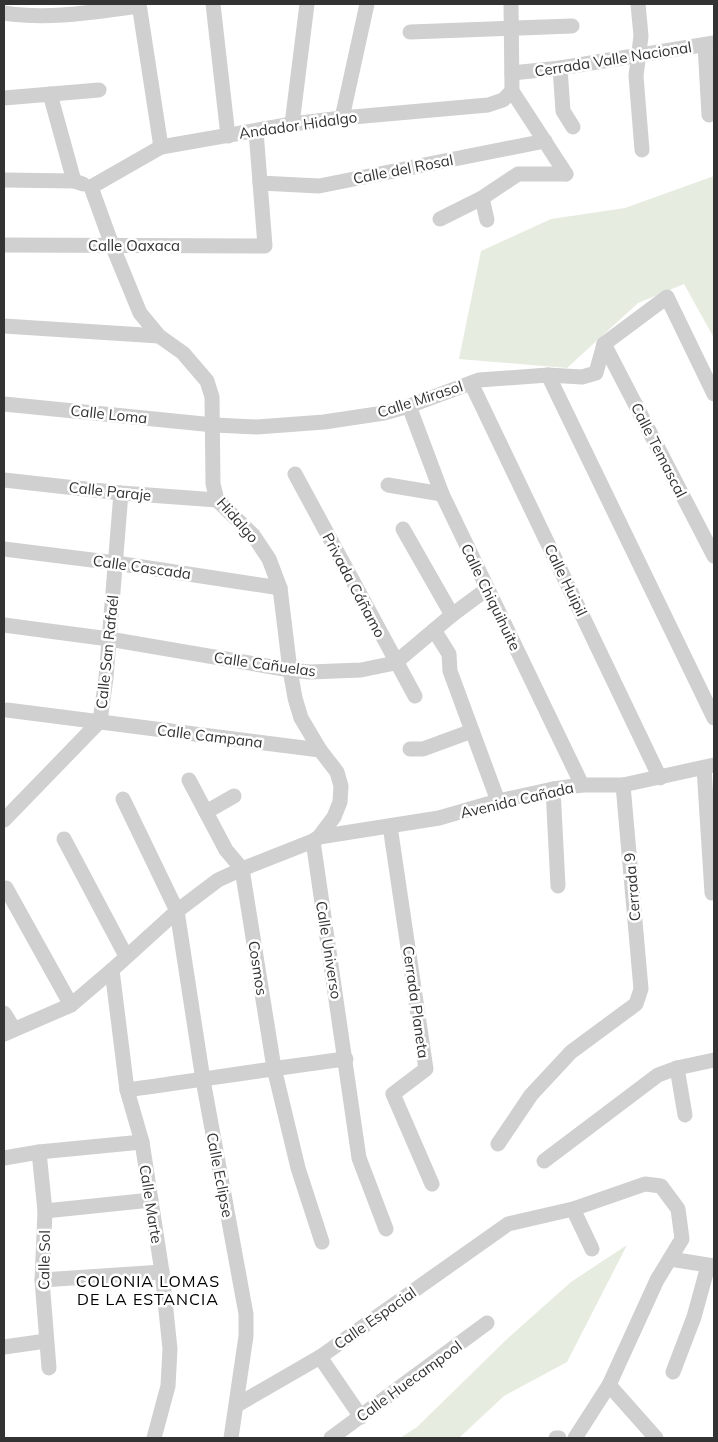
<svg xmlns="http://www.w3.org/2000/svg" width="718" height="1442" viewBox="0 0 718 1442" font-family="Mulish,sans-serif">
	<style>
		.green { fill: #e6ecdf }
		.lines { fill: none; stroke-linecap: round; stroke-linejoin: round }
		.minor { stroke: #d0d0d0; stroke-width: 15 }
		.labels { text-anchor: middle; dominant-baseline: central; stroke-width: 5; stroke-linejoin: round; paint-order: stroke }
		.street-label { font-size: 15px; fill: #333; stroke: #fff }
		.neighbourhood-label { font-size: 16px; letter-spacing: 1px; fill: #000; stroke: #fff }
	</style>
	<rect width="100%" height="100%" fill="#fff"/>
	<g class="green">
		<polygon points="714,176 714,338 684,284 638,303 567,368 459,359 481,251 551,219 625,208"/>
		<polygon points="627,1245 567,1362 504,1396 459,1438 400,1438 417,1427 507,1339 571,1282"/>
	</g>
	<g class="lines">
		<g class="minor">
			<polyline points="139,4 161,147"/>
			<polyline points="213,4 228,136"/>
			<polyline points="511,4 512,91 566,174"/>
			<polyline points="638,4 641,36 636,76 642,150"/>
			<path d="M4 13C50 20 93 12 139 6"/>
			<polyline points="410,32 572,26"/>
			<polyline points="705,45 709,115"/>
			<polyline points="560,68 563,111 573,127"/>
			<polyline points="512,73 560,68 714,43"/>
			<polyline points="50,94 74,181"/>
			<polyline points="4,98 99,90"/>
			<polyline points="342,118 367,4"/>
			<polyline points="292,124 307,4"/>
			<polyline points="4,180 74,181 83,184"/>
			<polyline points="260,183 319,186 545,141"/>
			<polyline points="91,187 161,147 292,124 342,118 488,105 503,100 512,91"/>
			<polyline points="482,198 487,220"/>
			<polyline points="440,219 482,198 518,174 566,174"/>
			<polyline points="4,245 265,246 256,131"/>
			<polyline points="4,326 159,336"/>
			<polyline points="604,344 714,556"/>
			<polyline points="604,344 667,297 714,394"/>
			<polyline points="548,375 714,718"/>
			<polyline points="471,383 660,778"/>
			<polyline points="4,404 214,425 257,427 324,422 384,413 409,406 479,380 548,375 582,377 596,373 604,344"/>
			<polyline points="409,406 442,494 582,785"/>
			<polyline points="295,474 415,696"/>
			<polyline points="4,480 121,493 217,500"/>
			<polyline points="388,485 442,494"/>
			<polyline points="403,529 452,615"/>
			<polyline points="4,549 116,563 280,588"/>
			<polyline points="4,625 109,639 290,670 310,672 361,670 395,663 452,615 487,589"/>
			<polyline points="434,630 449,654 450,671 498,801"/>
			<polyline points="7,710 320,750"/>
			<polyline points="100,721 106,678 121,493"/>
			<polyline points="410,749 423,749 472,731"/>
			<polyline points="704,768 712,893"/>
			<polyline points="189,780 226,850 242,869 274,1068 298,1168 322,1242"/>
			<polyline points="553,789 558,886"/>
			<polyline points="123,799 177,911 203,1080 246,1314 246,1336 231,1438"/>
			<polyline points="206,812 234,796"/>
			<polyline points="4,820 100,721"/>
			<polyline points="390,826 426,1069 393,1094 432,1184"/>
			<polyline points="319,837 439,818 498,801 553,789 582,785 623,785 714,765"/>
			<polyline points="64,839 126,956"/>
			<polyline points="313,841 359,1158 386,1229"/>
			<polyline points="6,888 71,1005"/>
			<polyline points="112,970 127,1090 142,1142 162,1272 170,1349 168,1386 154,1438"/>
			<polyline points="4,1013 14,1029"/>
			<polyline points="4,1034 71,1005 112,970 177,911 218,880 242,869 313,841 319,837 334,817 340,802 341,786 337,772 320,750 301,718 295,698 290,670 280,588 269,559 253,535 217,500 213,484 212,397 207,381 183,353 159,336 140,313 112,245 91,187"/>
			<polyline points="677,1068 685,1115"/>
			<path d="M127 1090C200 1080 273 1068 346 1059"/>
			<polyline points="498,1144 531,1095 571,1052 636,1004 641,989 623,785"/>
			<polyline points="39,1152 45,1211 42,1280 49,1368"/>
			<polyline points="4,1158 39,1152 142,1142"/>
			<polyline points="544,1161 658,1075 677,1068 714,1060"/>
			<polyline points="573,1209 592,1249"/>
			<polyline points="45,1211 151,1200"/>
			<polyline points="670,1259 714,1266"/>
			<polyline points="42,1280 162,1272"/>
			<polyline points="4,1347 46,1341"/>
			<polyline points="320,1357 361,1417"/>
			<polyline points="673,1372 694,1317 708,1266"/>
			<polyline points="609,1385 656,1438"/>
			<polyline points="237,1405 320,1357 508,1224 573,1209 645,1184 661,1186 678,1209 682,1239 657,1280 609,1385 575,1438"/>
			<polyline points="331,1438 487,1323"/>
			<polyline points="556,1438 559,1438"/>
		</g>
	</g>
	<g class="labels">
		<g class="street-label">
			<text transform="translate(613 59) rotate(-9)">Cerrada Valle Nacional</text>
			<text transform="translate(298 125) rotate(-8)">Andador Hidalgo</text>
			<text transform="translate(403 169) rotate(-11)">Calle del Rosal</text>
			<text x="134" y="245">Calle Oaxaca</text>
			<text transform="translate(420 399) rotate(-18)">Calle Mirasol</text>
			<text transform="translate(109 414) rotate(6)">Calle Loma</text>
			<text transform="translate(659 450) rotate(63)">Calle Temascal</text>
			<text transform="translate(110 491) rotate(6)">Calle Paraje</text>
			<text transform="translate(238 520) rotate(49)">Hidalgo</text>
			<text transform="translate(142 567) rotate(8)">Calle Cascada</text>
			<text transform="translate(566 580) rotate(64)">Calle Huipil</text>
			<text transform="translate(354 585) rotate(62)">Privada Cáñamo</text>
			<text transform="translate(491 597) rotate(64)">Calle Chiquihuite</text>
			<text transform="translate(107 652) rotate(-84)">Calle San Rafaél</text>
			<text transform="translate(265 664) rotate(8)">Calle Cañuelas</text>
			<text transform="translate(210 736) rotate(7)">Calle Campana</text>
			<text transform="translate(517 800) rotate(-13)">Avenida Cañada</text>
			<text transform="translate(632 887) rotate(-95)">Cerrada 9</text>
			<text transform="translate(329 950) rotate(81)">Calle Universo</text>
			<text transform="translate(258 968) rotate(81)">Cosmos</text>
			<text transform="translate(416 1002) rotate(82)">Cerrada Planeta</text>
			<text transform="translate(220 1175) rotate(79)">Calle Eclipse</text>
			<text transform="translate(151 1204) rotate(81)">Calle Marte</text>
			<text transform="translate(44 1260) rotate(-89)">Calle Sol</text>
			<text transform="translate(375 1318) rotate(-35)">Calle Espacial</text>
			<text transform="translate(409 1381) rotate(-36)">Calle Huecampool</text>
		</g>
		<g class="neighbourhood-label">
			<text x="148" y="1281">COLONIA LOMAS<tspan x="148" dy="18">DE LA ESTANCIA</tspan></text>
		</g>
	</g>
	<rect width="718" height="1442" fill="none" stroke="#333333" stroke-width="10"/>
</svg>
